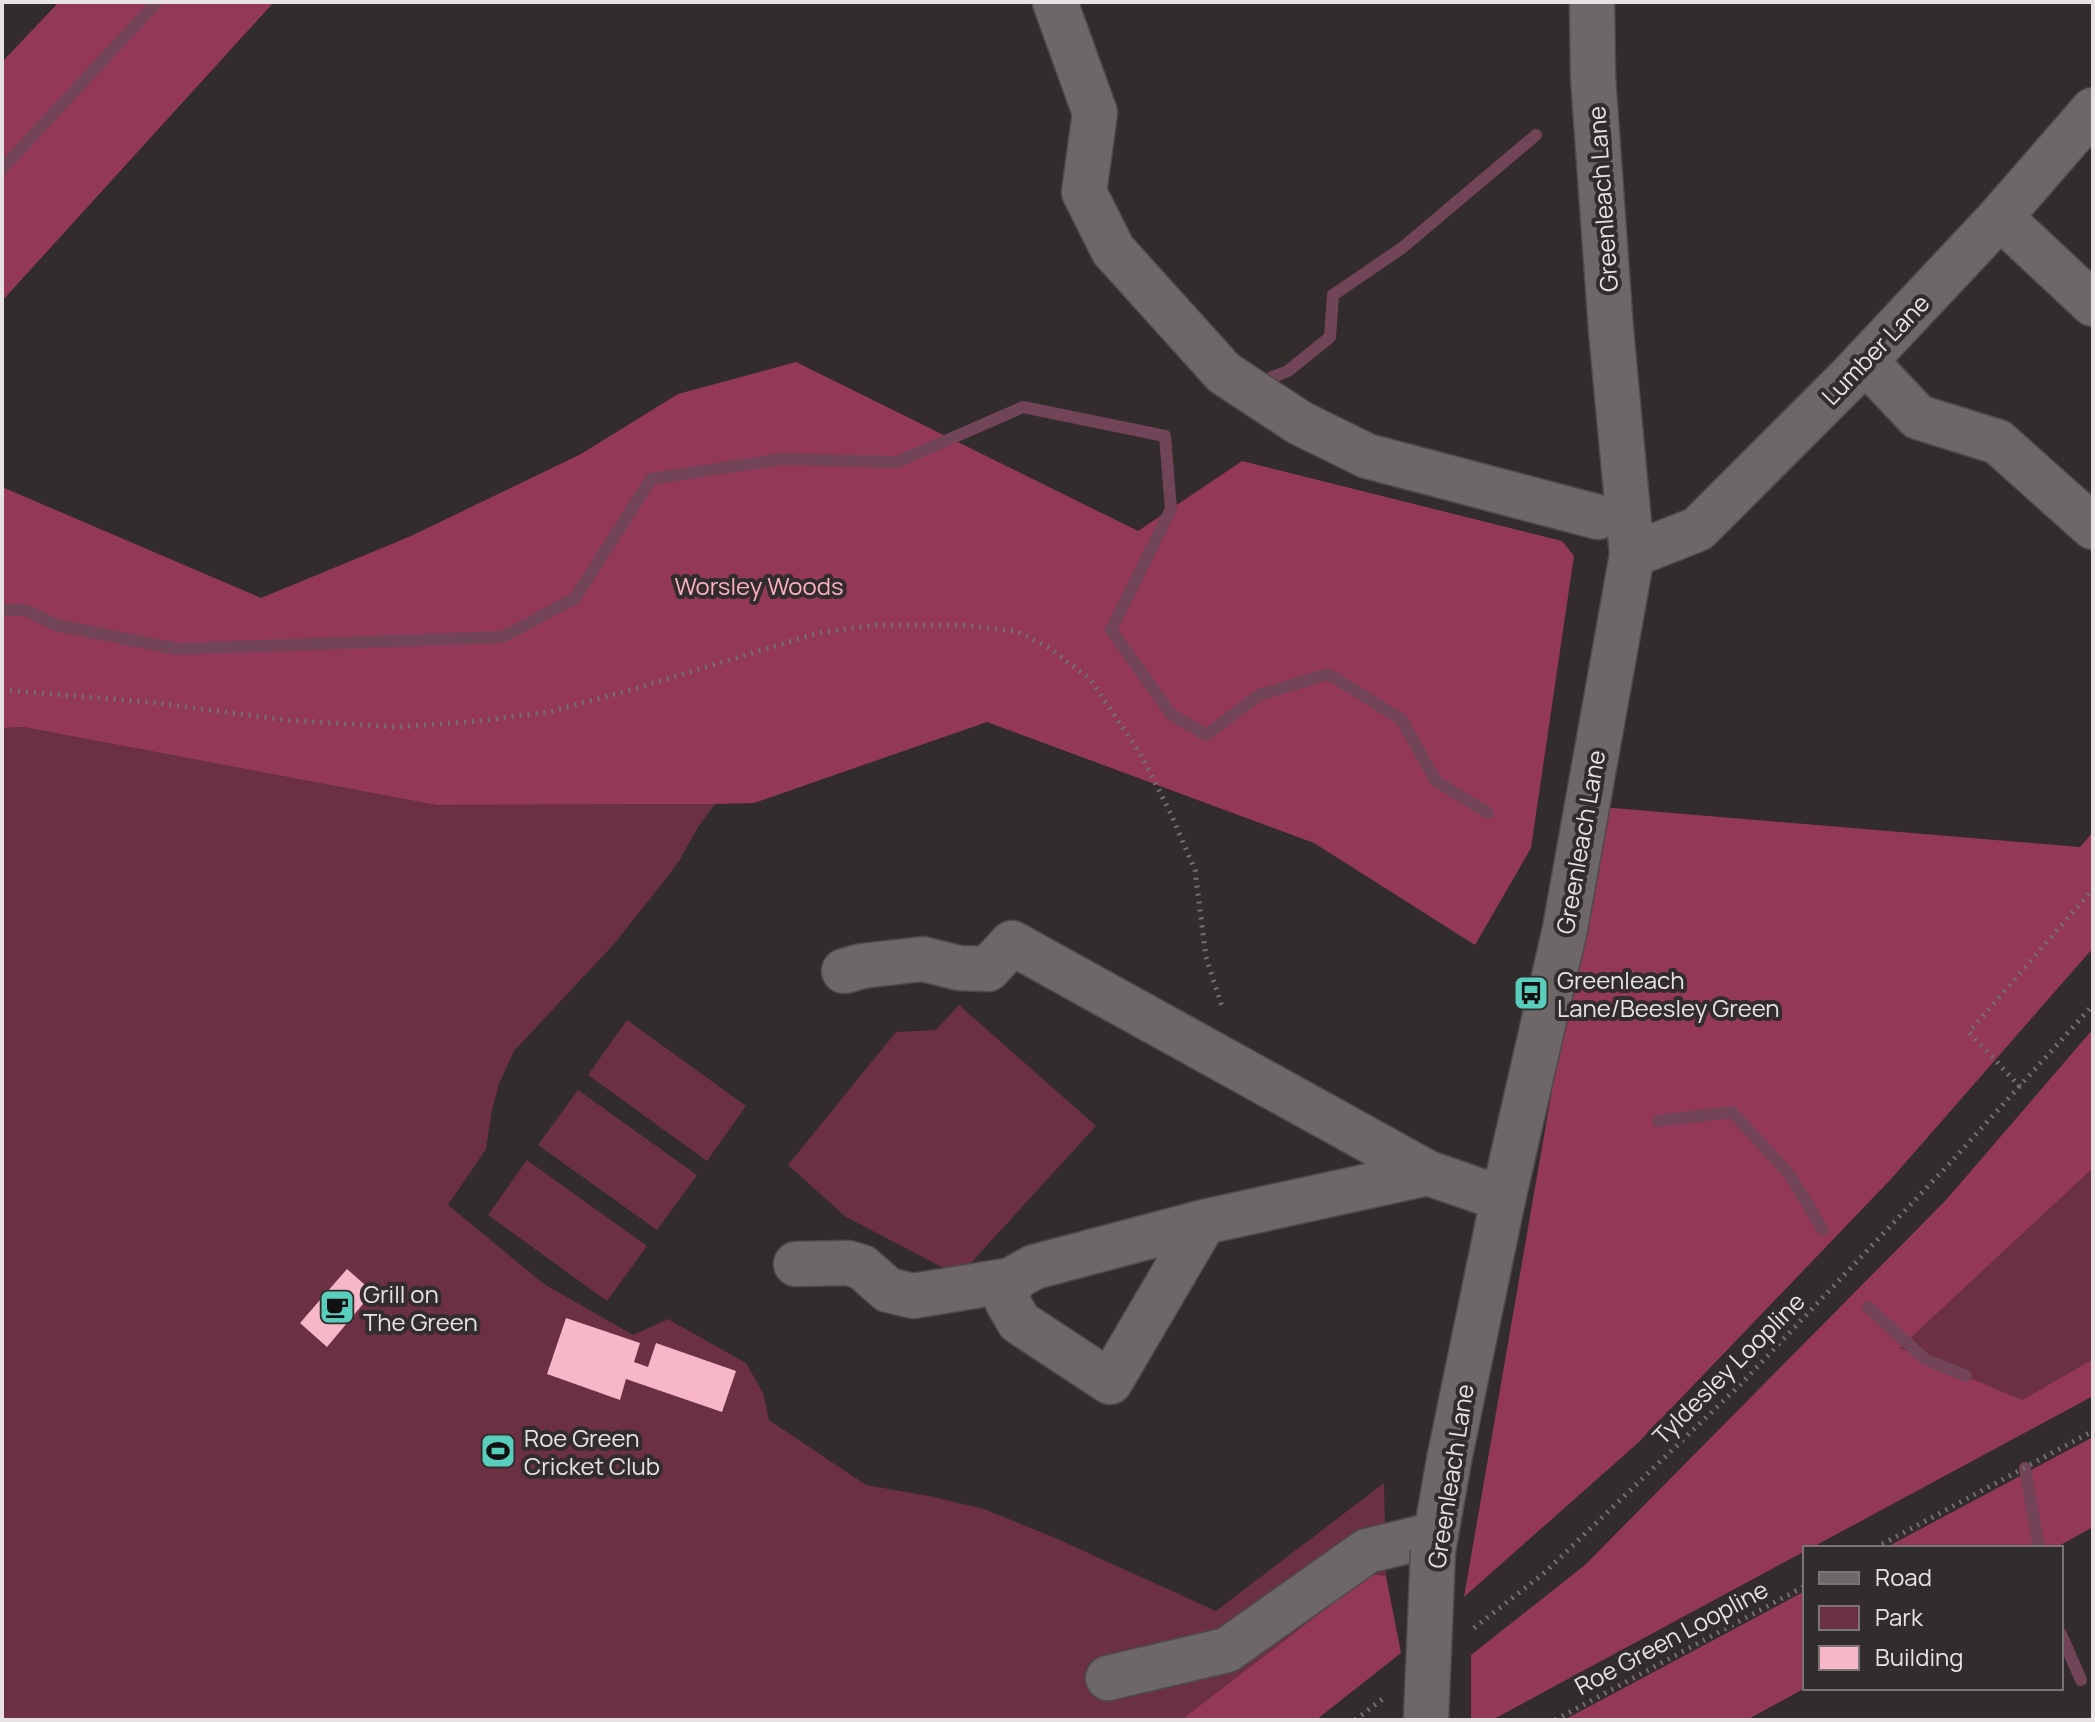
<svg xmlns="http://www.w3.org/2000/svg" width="2095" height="1722" viewBox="0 0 2095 1722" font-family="Manrope,sans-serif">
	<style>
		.green { fill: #6b3043 }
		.forest { fill: #933857 }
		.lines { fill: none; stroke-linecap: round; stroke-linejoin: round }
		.stream { stroke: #724457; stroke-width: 12 }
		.building { fill: #f7b7c8 }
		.minor-casing { stroke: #4f4a4c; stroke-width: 47 }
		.path { stroke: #746f70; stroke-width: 5; stroke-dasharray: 2 6; stroke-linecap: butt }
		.minor { stroke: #6d6768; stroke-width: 44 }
		.minor-bridge-casing { stroke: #4f4a4c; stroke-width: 47; stroke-linecap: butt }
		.minor-bridge { stroke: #6d6768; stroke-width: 44 }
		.labels { text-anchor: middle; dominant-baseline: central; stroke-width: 8; stroke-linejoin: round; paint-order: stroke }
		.street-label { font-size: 24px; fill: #e7e3e4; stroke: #322c2d }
		.park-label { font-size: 24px; fill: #fdb0c4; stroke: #322c2d }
		.poi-label { font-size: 24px; fill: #e7e3e4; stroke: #322c2d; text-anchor: start }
	</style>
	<rect width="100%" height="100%" fill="#322c2d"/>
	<g class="green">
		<polygon points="23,727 436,805 715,804 698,827 679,861 665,880 614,944 514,1051 499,1084 492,1110 486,1149 448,1205 544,1284 633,1335 668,1319 746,1363 763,1393 769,1420 866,1485 929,1496 984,1509 1053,1537 1216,1611 1384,1483 1386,1576 1371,1574 1181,1720 2,1720 2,728"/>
		<polygon points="959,1005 1096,1126 959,1276 846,1217 788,1165 896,1032 936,1030"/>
		<polygon points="627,1020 746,1106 707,1161 588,1075"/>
		<polygon points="578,1090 697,1175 657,1230 538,1145"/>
		<polygon points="527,1160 647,1246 607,1301 488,1215"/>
		<polygon points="2093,1168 2093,1359 2022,1400 1900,1348"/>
	</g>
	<g class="forest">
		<polygon points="59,2 274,2 2,301 2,62"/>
		<polygon points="796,362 1138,531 1242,461 1562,541 1574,556 1531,848 1475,945 1314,843 987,722 754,803 715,804 436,805 23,727 2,728 2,487 261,598 411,536 581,454 678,394"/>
		<polygon points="1601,807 2080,847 2093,832 2093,948 1892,1178 1639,1442 1464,1597"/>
		<polygon points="2093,1029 2093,1168 1900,1348 2022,1400 2093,1359 2093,1396 1811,1548 1805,1548 1805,1551 1492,1720 1471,1720 1471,1655 1585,1565 1946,1200"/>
		<polygon points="2093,1437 2093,1527 2055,1548 1885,1548"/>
		<polygon points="1371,1574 1386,1576 1401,1653 1316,1720 1181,1720"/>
		<polygon points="1805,1591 1805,1688 1747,1720 1564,1720"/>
	</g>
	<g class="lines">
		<g class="stream">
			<polyline points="2,169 157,2"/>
			<polyline points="1257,383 1288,371 1330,337 1333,295 1402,248 1536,135"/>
			<polyline points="2,610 25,610 56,625 177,649 503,637 575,598 651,479 782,459 897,462 1023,407 1165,436 1171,509 1111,630 1171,714 1206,735 1259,695 1328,674 1401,719 1436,781 1488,813"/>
			<polyline points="1658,1121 1732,1112 1790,1175 1823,1230"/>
			<polyline points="1868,1307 1925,1359 1966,1376"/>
			<polyline points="2025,1468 2039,1548"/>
			<polyline points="2061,1634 2081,1680"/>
		</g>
	</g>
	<g class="building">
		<polygon points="347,1269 373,1292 327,1347 300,1323"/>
		<polygon points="566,1318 640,1343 634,1362 648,1367 656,1343 736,1371 722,1412 626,1379 620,1400 547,1374"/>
	</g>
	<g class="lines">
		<defs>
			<g id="minor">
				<polyline points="1055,2 1095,113 1084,192 1113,250 1224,373 1300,423 1367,456 1598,517"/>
				<polyline points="2000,217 2093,304"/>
				<polyline points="1865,361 1918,417 1998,442 2093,527"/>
				<polyline points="1632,555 1698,529 1849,378 2000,217 2093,110"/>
				<polyline points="844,971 862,966 923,959 959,968 988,969 1012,943 1428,1173 1503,1199"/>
				<polyline points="1204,1222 1034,1267 1011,1280 1007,1301 1019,1322 1110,1382 1204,1222 1428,1173"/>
				<polyline points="796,1264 848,1263 862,1267 888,1290 913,1296 1011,1280"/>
				<polyline points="1433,1551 1449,1460 1503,1199 1565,929 1632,555 1611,330 1593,77 1592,2"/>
				<polyline points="1108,1678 1227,1650 1367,1551 1436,1534"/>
			</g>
		</defs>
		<use href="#minor" class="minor-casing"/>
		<g class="path">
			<polyline points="2,690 149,702 285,720 397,727 478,721 549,712 634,689 818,633 877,625 963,625 1016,631 1048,647 1090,679 1140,753 1171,814 1195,870 1206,957 1223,1010"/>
			<polyline points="2020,1087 1969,1032 2093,889"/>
			<polyline points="1875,1548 2093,1431"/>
			<polyline points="1474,1628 1543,1574 1741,1384 1950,1163 2093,1005"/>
			<polyline points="1355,1720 1384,1698"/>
			<polyline points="1555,1720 1805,1586"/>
		</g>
		<use href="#minor" class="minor"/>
		<defs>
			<polyline id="minor-bridge" points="1426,1720 1433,1551"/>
		</defs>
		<use href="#minor-bridge" class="minor-bridge-casing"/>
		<use href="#minor-bridge" class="minor-bridge"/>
	</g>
	<defs>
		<symbol id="bus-square" viewBox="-11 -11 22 22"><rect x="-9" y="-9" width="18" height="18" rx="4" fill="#5acebc" stroke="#322c2d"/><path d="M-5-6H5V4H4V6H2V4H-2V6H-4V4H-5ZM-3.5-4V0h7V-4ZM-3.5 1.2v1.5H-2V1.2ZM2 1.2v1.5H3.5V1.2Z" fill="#111"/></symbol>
		<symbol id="cafe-square" viewBox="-11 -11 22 22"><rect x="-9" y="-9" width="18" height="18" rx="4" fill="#5acebc" stroke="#322c2d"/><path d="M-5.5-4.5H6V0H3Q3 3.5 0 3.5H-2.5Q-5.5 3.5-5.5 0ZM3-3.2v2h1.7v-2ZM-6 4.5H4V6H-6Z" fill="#111"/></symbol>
		<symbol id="stadium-square" viewBox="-11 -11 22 22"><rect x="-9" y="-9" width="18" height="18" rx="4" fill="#5acebc" stroke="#322c2d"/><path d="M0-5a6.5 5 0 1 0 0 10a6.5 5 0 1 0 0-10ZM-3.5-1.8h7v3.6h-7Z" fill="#111"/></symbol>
	</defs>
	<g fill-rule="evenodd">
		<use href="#bus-square" x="1511" y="973" width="40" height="40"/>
		<use href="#cafe-square" x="317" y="1287" width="40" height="40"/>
		<use href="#stadium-square" x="478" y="1431" width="40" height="40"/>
	</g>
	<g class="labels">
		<g class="street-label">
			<text transform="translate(1602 199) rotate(-94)">Greenleach Lane</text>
			<text transform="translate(1875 349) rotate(-46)">Lumber Lane</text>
			<text transform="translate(1580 842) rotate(-80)">Greenleach Lane</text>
			<text transform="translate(1728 1368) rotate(-45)">Tyldesley Loopline</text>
			<text transform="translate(1450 1476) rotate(-81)">Greenleach Lane</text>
			<text transform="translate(1671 1637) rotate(-28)">Roe Green Loopline</text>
		</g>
		<g class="park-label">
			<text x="759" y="585">Worsley Woods</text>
		</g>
		<g class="poi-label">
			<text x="1557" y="979">Greenleach<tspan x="1557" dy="28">Lane/Beesley Green</tspan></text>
			<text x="363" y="1293">Grill on<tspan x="363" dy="28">The Green</tspan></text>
			<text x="524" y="1437">Roe Green<tspan x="524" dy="28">Cricket Club</tspan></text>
		</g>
	</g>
	<rect width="2095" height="1722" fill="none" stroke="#e7e3e4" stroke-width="8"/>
	<rect x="1803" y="1546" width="260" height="144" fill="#322c2d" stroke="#7a7576" stroke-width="2"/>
	<rect x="1819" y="1572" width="40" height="12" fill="#6d6768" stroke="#7a7576" stroke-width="2"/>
	<text x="1875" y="1586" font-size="24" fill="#e7e3e4">Road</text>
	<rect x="1819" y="1606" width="40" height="24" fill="#6b3043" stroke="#7a7576" stroke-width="2"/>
	<text x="1875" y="1626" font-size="24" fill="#e7e3e4">Park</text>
	<rect x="1819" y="1646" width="40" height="24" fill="#f7b7c8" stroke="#7a7576" stroke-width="2"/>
	<text x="1875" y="1666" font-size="24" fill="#e7e3e4">Building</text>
</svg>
